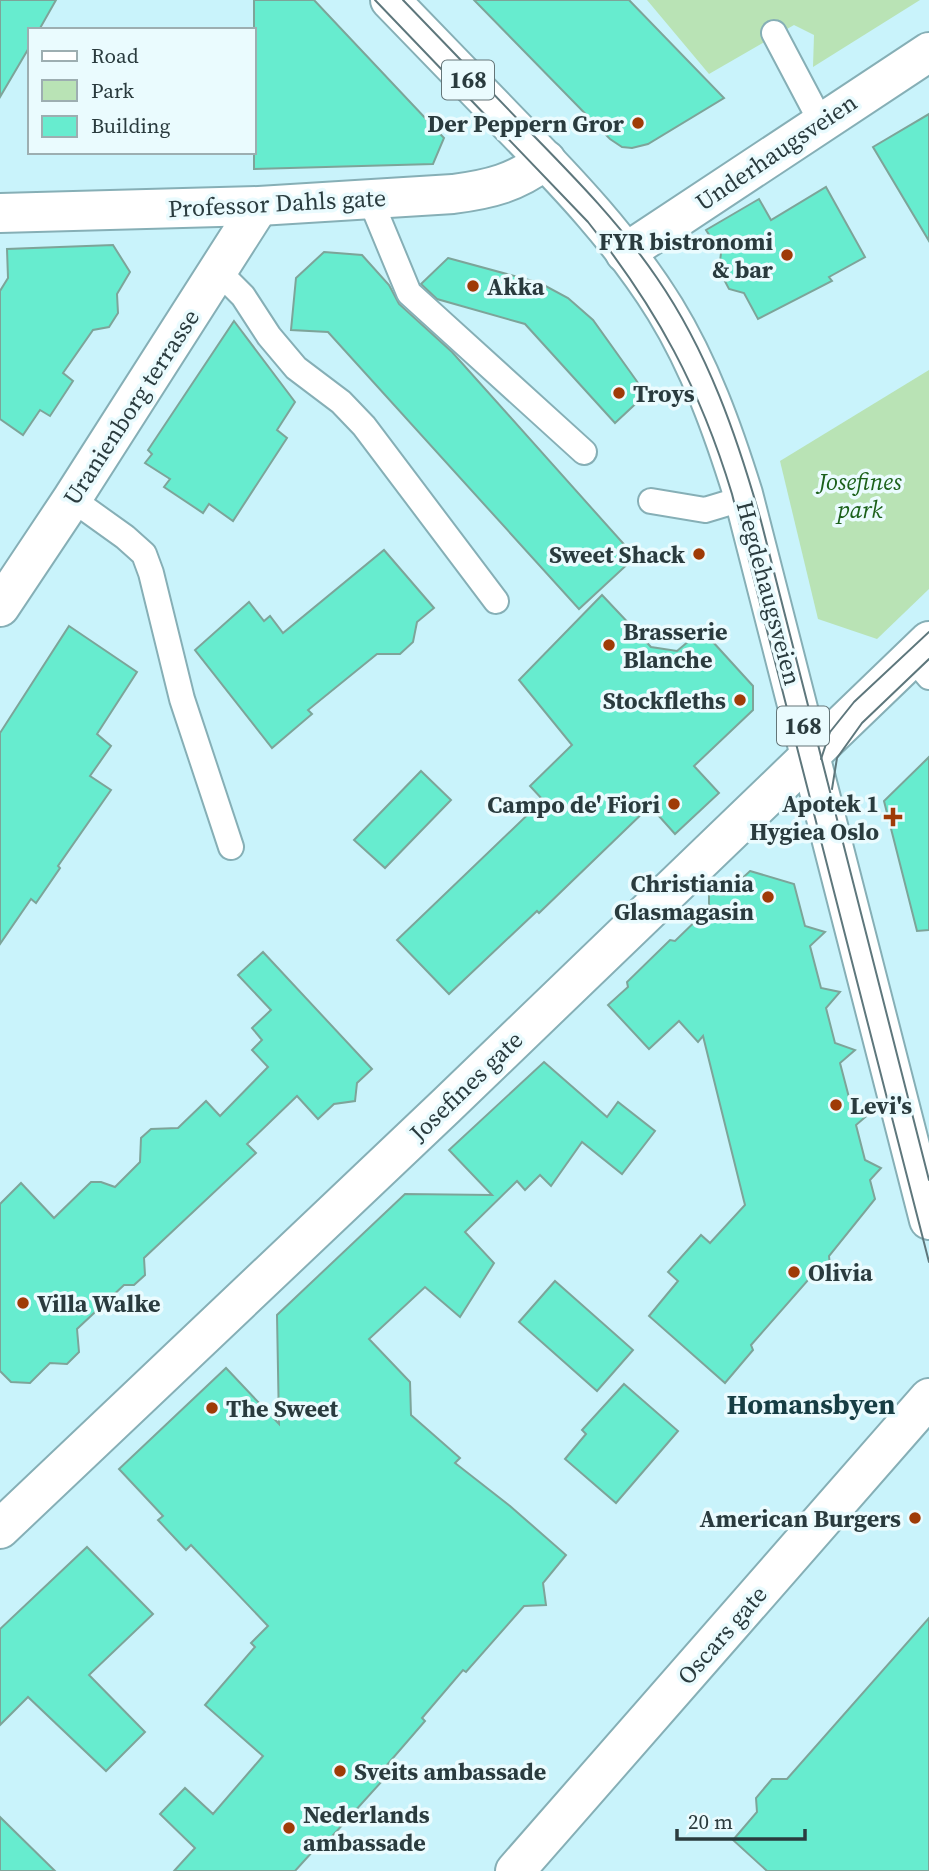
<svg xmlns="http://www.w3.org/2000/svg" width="929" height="1871" viewBox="0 0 929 1871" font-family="'Source Serif 4',serif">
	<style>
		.green { fill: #b9e3b5 }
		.building { fill: #67eccf; stroke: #7da499; stroke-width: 2 }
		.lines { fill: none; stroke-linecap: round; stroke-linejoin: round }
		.lane-casing { stroke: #86afb6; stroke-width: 28 }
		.street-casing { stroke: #86afb6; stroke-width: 42 }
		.secondary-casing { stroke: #86afb6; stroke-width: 42 }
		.primary-casing { stroke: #86afb6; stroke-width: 42 }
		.lane { stroke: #fff; stroke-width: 24 }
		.street { stroke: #fff; stroke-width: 38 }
		.secondary { stroke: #fff; stroke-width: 38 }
		.primary { stroke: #fff; stroke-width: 38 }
		.tram { stroke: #5e777c; stroke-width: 2 }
		.poi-dot { fill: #9f3b07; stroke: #eafbfe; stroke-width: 2.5 }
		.labels { text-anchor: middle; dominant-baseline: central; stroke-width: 7; stroke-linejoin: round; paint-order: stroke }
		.shield { fill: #eafbfe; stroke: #647578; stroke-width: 2 }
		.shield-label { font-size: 23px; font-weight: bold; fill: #2a3b3e }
		.poi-label { font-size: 24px; font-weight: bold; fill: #2a3b3e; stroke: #eafbfe; text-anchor: start }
		.street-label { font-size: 24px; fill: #2a3b3e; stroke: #eafbfe }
		.park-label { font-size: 24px; font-style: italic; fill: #1b601a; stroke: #eafbfe }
		.quarter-label { font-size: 28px; font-weight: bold; fill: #163d43; stroke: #eafbfe }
	</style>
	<rect width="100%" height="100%" fill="#c9f3fb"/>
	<g class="green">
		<polygon points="647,0 920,0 813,67 814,35 794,25 709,74"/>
		<polygon points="929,370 929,589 877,639 818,619 780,461"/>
	</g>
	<g class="building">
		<polygon points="0,0 56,0 39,30 30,30 30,46 0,97"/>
		<polygon points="254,0 314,0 444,138 433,164 254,169"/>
		<polygon points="474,0 629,0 724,98 648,144 632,148 622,147 610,139"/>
		<polygon points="929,114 929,241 873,147"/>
		<polygon points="826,187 865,257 829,277 832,281 758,319 744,293 729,289 719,270 721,253 706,230 759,199 771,220"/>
		<polygon points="113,245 130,272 117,294 118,313 109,327 93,330 63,373 73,381 50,416 40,410 23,435 0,419 0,291 8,278 7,249"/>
		<polygon points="324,252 362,255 389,285 399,304 452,352 638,560 633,559 579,609 328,332 291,330 296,278"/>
		<polygon points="448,258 540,283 568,298 593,320 646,394 615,423 525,324 437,299 421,284"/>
		<polygon points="234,321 295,402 277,430 287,438 233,521 209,504 203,513 164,487 170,479 145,463 152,454 148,450"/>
		<polygon points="384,550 434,608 417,622 413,642 400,654 377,654 308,710 312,714 272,748 195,650 249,602 264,621 270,616 283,633"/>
		<polygon points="602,595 651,647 677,651 702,630 753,686 753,710 694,766 719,793 675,834 650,806 539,913 537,911 449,994 397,940 543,800 530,786 572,745 519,680"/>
		<polygon points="69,626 137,672 97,734 111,746 90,776 111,790 58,866 60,868 36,903 31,899 0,944 0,733"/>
		<polygon points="929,757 929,930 917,931 884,801"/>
		<polygon points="421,771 451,800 385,868 354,840"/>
		<polygon points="750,871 794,884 805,926 825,932 810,946 821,988 840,992 826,1008 835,1043 855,1050 840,1063 851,1105 871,1112 856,1125 865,1160 881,1168 870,1180 875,1199 829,1256 831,1276 815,1272 751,1345 753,1350 725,1383 649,1316 678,1281 668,1272 701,1235 710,1243 745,1205 703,1036 698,1042 679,1021 649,1049 608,1005 628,987 627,982 670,940 675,941 709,908 709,892 724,895"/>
		<polygon points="263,952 372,1069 357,1083 355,1101 334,1104 318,1119 297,1096 247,1144 256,1153 144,1258 145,1275 134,1285 124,1285 77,1329 79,1352 67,1364 50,1363 30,1383 11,1382 0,1371 0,1204 21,1183 54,1218 91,1182 101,1182 115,1187 140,1162 141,1138 151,1129 178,1128 206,1101 220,1116 268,1067 252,1050 262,1040 252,1028 271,1010 238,975"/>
		<polygon points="544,1062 607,1117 618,1102 655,1131 622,1174 582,1142 551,1186 540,1175 525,1190 517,1181 465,1232 494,1263 460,1317 425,1287 369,1339 410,1382 411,1415 460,1458 455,1463 510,1506 566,1555 543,1583 546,1605 524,1606 466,1672 463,1670 422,1718 425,1721 386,1766 392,1770 326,1843 323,1840 295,1871 174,1871 195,1848 160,1814 185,1788 213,1814 263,1756 205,1705 255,1647 251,1643 268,1626 191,1545 186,1550 158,1520 163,1516 119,1469 226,1368 279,1424 277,1315 405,1194 492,1195 449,1150"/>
		<polygon points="555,1281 633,1350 597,1391 519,1322"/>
		<polygon points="624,1384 678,1431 616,1503 565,1459 586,1434 582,1430"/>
		<polygon points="87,1547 153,1614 89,1675 145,1732 106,1771 28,1697 0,1725 0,1629"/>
		<polygon points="929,1618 929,1871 767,1871 733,1840 757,1812 756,1798 772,1779 787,1779"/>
		<polygon points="0,1817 55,1871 0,1871"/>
	</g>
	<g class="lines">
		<defs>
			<g id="lane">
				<polyline points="774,33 821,122"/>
				<polyline points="370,199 409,293 584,452"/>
				<polyline points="218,271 243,296 269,336 296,368 341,402 364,426 496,601"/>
				<polyline points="72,499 125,537 144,554 151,573 182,699 231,847"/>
				<polyline points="651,501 705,510 745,498"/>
				<polyline points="912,657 929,677"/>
			</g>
			<g id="street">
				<path d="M0 213 259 206 453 194C491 189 515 183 546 160"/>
				<polyline points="625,253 929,52"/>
				<polyline points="0,607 72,499 259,206"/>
				<polyline points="515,1871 929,1398"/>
			</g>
			<polyline id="secondary" points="0,1529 446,1106 929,641"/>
			<path id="primary" d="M390 0C431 42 471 84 512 126 567 182 623 241 665 309 700 366 723 430 743 494L929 1220"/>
		</defs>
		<use href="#lane" class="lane-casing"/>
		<use href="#street" class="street-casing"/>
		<use href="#secondary" class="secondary-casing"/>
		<use href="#primary" class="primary-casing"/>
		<use href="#lane" class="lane"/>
		<use href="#street" class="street"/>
		<use href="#secondary" class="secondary"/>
		<use href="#primary" class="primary"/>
		<g class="tram">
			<path d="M375 0 588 222C657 309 700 388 732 494L929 1262"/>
			<path d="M403 0C446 45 489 89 532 134 577 180 621 225 657 278 708 352 737 436 761 521L929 1180"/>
			<polyline points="821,759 830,732 854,702 929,632"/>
			<polyline points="832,789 837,758 862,723 929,659"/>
		</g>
	</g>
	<g class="poi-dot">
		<circle cx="638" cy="123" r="7"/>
		<circle cx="787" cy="255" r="7"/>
		<circle cx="473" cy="286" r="7"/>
		<circle cx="619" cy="393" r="7"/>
		<circle cx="699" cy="554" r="7"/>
		<circle cx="609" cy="645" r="7"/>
		<circle cx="740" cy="700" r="7"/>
		<circle cx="674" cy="804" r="7"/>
		<path d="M889.5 806.5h7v7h7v7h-7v7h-7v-7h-7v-7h7z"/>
		<circle cx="768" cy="897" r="7"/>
		<circle cx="836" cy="1105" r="7"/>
		<circle cx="794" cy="1272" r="7"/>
		<circle cx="23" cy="1303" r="7"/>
		<circle cx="212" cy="1408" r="7"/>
		<circle cx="915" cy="1518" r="7"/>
		<circle cx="340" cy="1771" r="7"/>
		<circle cx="289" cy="1828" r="7"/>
	</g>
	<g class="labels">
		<g class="shield">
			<rect x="442" y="60.5" width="52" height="39" rx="5"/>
			<rect x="777" y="706.5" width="52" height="39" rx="5"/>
		</g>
		<g class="shield-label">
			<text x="468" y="80">168</text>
			<text x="803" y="726">168</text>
		</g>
		<g class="poi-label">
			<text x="624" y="123" text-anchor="end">Der Peppern Gror</text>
			<text x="773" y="241" text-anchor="end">FYR bistronomi<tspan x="773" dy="28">&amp; bar</tspan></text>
			<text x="487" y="286">Akka</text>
			<text x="633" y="393">Troys</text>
			<text x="685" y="554" text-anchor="end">Sweet Shack</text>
			<text x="623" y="631">Brasserie<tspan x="623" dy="28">Blanche</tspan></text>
			<text x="726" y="700" text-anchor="end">Stockfleths</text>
			<text x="879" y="803" text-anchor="end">Apotek 1<tspan x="879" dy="28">Hygiea Oslo</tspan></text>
			<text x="660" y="804" text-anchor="end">Campo de' Fiori</text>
			<text x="754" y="883" text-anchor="end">Christiania<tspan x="754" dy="28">Glasmagasin</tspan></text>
			<text x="850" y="1105">Levi's</text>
			<text x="808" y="1272">Olivia</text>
			<text x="37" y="1303">Villa Walke</text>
			<text x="226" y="1408">The Sweet</text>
			<text x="901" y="1518" text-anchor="end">American Burgers</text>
			<text x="354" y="1771">Sveits ambassade</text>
			<text x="303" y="1814">Nederlands<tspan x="303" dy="28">ambassade</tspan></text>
		</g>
		<g class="street-label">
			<text transform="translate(776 152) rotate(-34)">Underhaugsveien</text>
			<text transform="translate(277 203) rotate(-3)">Professor Dahls gate</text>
			<text transform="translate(131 407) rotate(-57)">Uranienborg terrasse</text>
			<text transform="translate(769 593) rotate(75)">Hegdehaugsveien</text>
			<text transform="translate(466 1086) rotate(-44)">Josefines gate</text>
			<text transform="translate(722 1635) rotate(-49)">Oscars gate</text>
		</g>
		<g class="park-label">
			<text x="860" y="481">Josefines<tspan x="860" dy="28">park</tspan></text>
		</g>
		<g class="quarter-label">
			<text x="811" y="1404">Homansbyen</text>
		</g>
	</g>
	<rect x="28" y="28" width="228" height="126" fill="#eafbfe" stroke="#9daeb1" stroke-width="2"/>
	<rect x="42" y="51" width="35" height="10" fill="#ffffff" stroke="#9daeb1" stroke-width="2"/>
	<text x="91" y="63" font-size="21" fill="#2a3b3e">Road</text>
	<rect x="42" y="80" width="35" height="21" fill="#b9e3b5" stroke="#9daeb1" stroke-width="2"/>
	<text x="91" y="98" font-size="21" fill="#2a3b3e">Park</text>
	<rect x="42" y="116" width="35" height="21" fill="#67eccf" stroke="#9daeb1" stroke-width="2"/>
	<text x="91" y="133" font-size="21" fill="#2a3b3e">Building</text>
	<path d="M677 1829v10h128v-10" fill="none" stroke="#2a3b3e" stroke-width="3.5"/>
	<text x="688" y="1829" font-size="21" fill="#2a3b3e" stroke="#eafbfe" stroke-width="5" paint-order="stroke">20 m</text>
</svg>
